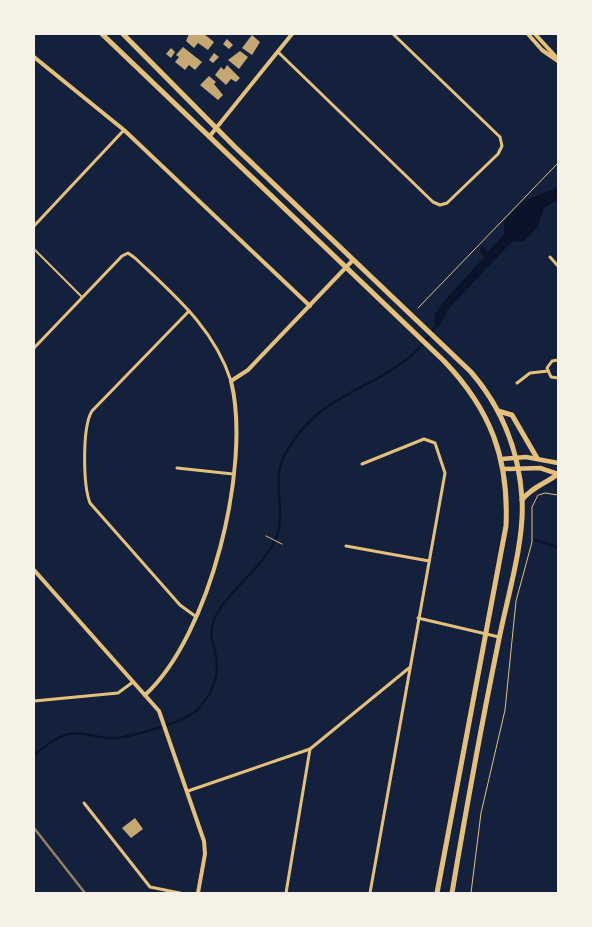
<svg xmlns="http://www.w3.org/2000/svg" width="592" height="927" viewBox="0 0 592 927" font-family="Figtree,sans-serif">
	<style>
		.water { fill: #0b132b }
		.lines { fill: none; stroke-linecap: round; stroke-linejoin: round }
		.stream { stroke: #0b132b; stroke-width: 2.5 }
		.building { fill: #c6a872 }
		.path { stroke: #e5c07b; stroke-width: 1 }
		.service { stroke: #e5c07b; stroke-width: 2 }
		.minor { stroke: #e5c07b; stroke-width: 3 }
		.tertiary { stroke: #e5c07b; stroke-width: 4 }
		.secondary { stroke: #e5c07b; stroke-width: 4.5 }
		.primary { stroke: #e5c07b; stroke-width: 5 }
		.rail { stroke: #918062; stroke-width: 2.5 }
	</style>
	<rect width="100%" height="100%" fill="#14213d"/>
	<polygon class="water" points="558,187 558,200 544,208 538,227 524,241 512,242 450,307 438,328 434,323 435,314 444,301 484,257 480,251 482,246 488,252 504,234 504,222 522,202"/>
	<g class="lines">
		<g class="stream">
			<polyline points="535,540 558,547"/>
			<path d="M34 755C44 747 56 737 69 734 84 731 96 738 110 738 126 739 184 722 196 711 210 697 220 678 216 657 214 644 208 634 214 620 227 589 268 566 278 532 285 506 271 479 285 454 295 436 311 418 328 406 366 381 416 367 437 323"/>
		</g>
	</g>
	<g class="building">
		<polygon points="189,34 204,34 214,42 208,50 198,43 194,48 186,41"/>
		<polygon points="252,35 260,42 252,55 242,48"/>
		<polygon points="227,39 233,45 229,49 223,44"/>
		<polygon points="183,47 202,62 195,70 189,65 185,70 175,62 179,57 176,55"/>
		<polygon points="171,48 175,52 171,58 166,54"/>
		<polygon points="240,51 248,57 239,69 228,60"/>
		<polygon points="214,53 219,57 213,63 209,60"/>
		<polygon points="227,65 240,78 236,82 231,79 226,85 215,75 221,67 224,70"/>
		<polygon points="209,76 216,82 214,84 223,95 218,100 200,85"/>
		<polygon points="135,818 143,829 131,838 122,828"/>
	</g>
	<g class="lines">
		<g class="path">
			<polyline points="418,308 558,163"/>
			<polyline points="539,495 545,493 558,495"/>
			<polyline points="266,536 282,544"/>
			<polyline points="471,893 481,813 505,710 516,601 532,542 532,507 538,495"/>
		</g>
		<polyline class="service" points="34,249 82,297"/>
		<g class="minor">
			<polyline points="278,52 433,202 440,205 447,203 498,154 502,146 500,137 393,34"/>
			<polyline points="34,226 124,130"/>
			<polyline points="550,257 558,266"/>
			<path d="M189 311 92 411C82 427 83 485 90 503L180 605 195 616"/>
			<path d="M34 348 122 256 128 253 135 258C174 295 214 328 231 381"/>
			<polyline points="558,360 552,361 547,368 551,377 558,378"/>
			<polyline points="517,383 530,373 548,371"/>
			<polyline points="362,464 424,439 435,443 445,473 370,893"/>
			<polyline points="177,468 233,474"/>
			<polyline points="346,546 429,561"/>
			<polyline points="418,618 499,637"/>
			<polyline points="34,701 118,693 133,682"/>
			<polyline points="188,791 310,749 409,668"/>
			<polyline points="84,803 150,887 180,893"/>
			<polyline points="286,893 310,749"/>
		</g>
		<g class="tertiary">
			<polyline points="528,34 542,50 558,61"/>
			<polyline points="535,34 557,58"/>
			<polyline points="34,57 124,130 310,306"/>
			<polyline points="209,137 292,34"/>
			<polyline points="34,570 159,711 204,841 205,854 198,893"/>
			<path d="M145 695C210 636 252 465 231 381L248 370 353 260"/>
		</g>
		<g class="secondary">
			<polyline points="502,459 526,457 558,463"/>
			<polyline points="504,469 540,468 558,474"/>
		</g>
		<g class="primary">
			<path d="M102 34 444 361C491 410 509 459 506 526L437 893"/>
			<path d="M123 34 235 147 471 372C502 408 519 451 522 499 525 541 506 602 498 644 481 727 466 810 452 893"/>
			<polyline points="498,411 512,415 537,458"/>
			<path d="M522 500C532 487 545 484 558 474"/>
		</g>
		<polyline class="rail" points="34,828 85,893"/>
	</g>
	<rect width="592" height="927" fill="none" stroke="#f6f1e7" stroke-width="70"/>
</svg>
